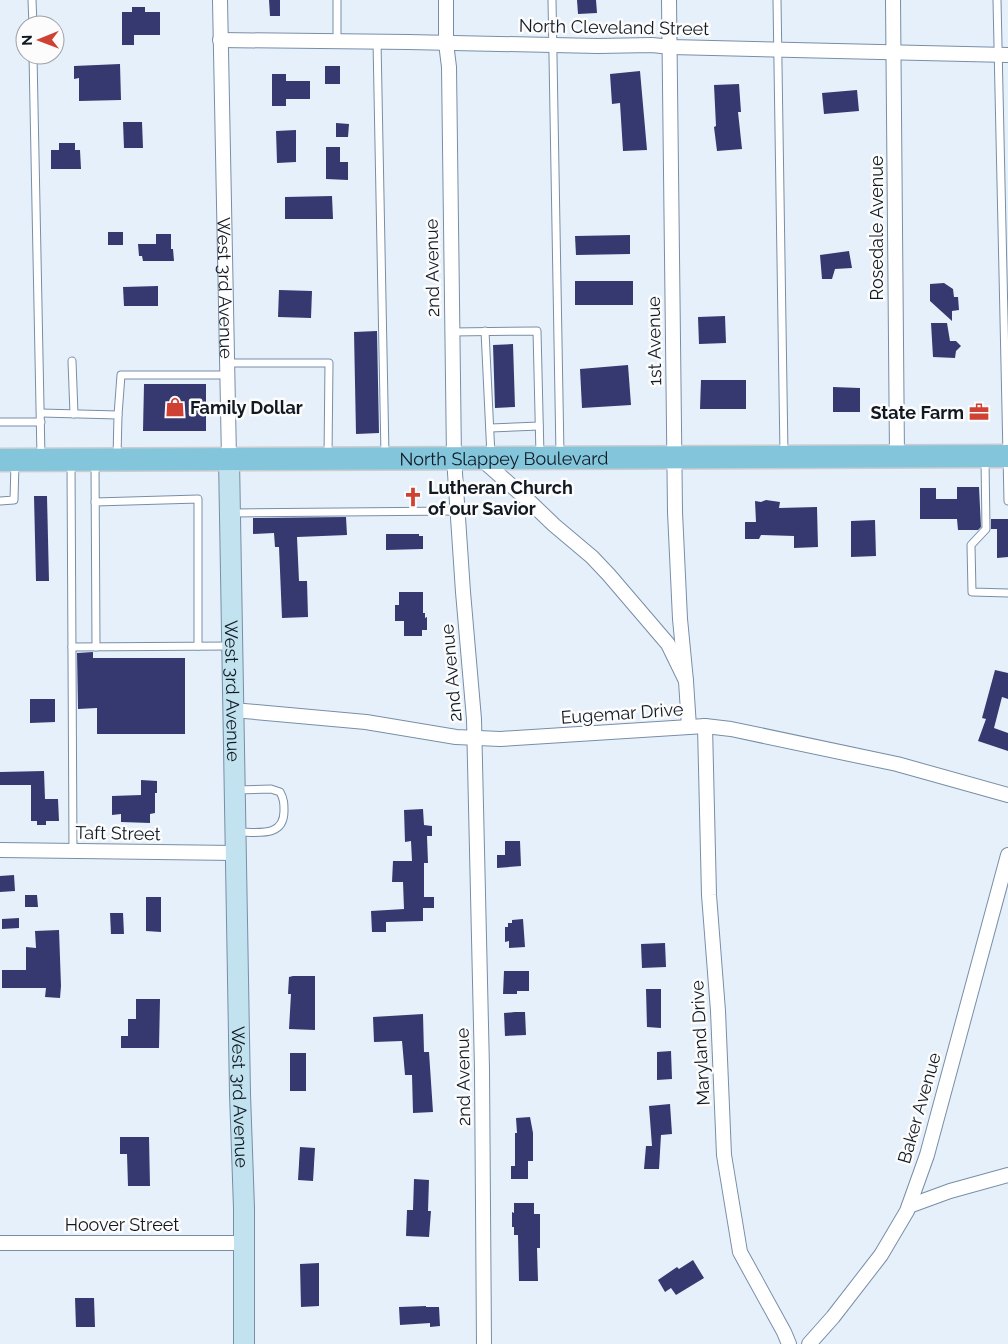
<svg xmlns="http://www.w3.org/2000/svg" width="1008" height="1344" viewBox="0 0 1008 1344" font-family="Raleway,sans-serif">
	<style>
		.building { fill: #363870 }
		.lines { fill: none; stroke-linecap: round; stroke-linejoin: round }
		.lane-casing { stroke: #788ea7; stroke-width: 9 }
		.street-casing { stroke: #788ea7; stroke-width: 16 }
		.secondary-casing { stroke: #788ea7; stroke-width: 22 }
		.primary-casing { stroke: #cbcccf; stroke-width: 25 }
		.lane { stroke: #fff; stroke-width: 7 }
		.street { stroke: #fff; stroke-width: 14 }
		.secondary { stroke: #c1e2ee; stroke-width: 20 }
		.primary { stroke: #83c6dc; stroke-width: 22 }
		.labels { text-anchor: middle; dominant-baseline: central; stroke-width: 5; stroke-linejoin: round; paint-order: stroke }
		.street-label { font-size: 18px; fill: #111923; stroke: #fcfcfc }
		.poi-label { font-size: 18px; font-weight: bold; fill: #111923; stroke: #fcfcfc; text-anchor: start }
	</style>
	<rect width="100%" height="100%" fill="#e6f0fb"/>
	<g class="building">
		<polygon points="269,0 280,0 280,16 270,16"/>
		<polygon points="577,0 596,0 597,13 578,14"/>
		<polygon points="132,7 145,7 145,12 160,12 160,35 134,35 134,45 122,45 122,12 132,12"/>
		<polygon points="120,64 121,100 79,101 79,78 74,79 74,66"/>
		<rect x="325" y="66" width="15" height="18"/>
		<polygon points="640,71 647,150 623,151 620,103 612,104 610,74"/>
		<polygon points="272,74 286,74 286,81 310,81 310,99 286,99 286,106 272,106"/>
		<polygon points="739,84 741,112 738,112 742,149 717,151 714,127 716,126 714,85"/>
		<polygon points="857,90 859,111 824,114 822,93"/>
		<polygon points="123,122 142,122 143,148 124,148"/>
		<polygon points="336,123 349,124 348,137 336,137"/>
		<polygon points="296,130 296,162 277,163 276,131"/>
		<polygon points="59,143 75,143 75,150 80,150 81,169 51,169 51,150 59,150"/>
		<polygon points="326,147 340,147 340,162 348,162 348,180 326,179"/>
		<polygon points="332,196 333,219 285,219 285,197"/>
		<rect x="108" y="232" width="15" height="13"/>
		<polygon points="156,234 171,234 171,249 173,249 174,261 143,261 142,256 139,256 138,244 156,244"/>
		<polygon points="630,235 630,254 576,255 575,236"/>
		<polygon points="849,251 852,268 835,269 832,279 822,279 820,255"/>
		<rect x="575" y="281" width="58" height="24"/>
		<polygon points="944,283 953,289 954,297 958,297 959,310 952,311 952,321 930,301 930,284"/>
		<polygon points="158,286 158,306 124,306 123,287"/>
		<polygon points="279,290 312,291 311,318 278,317"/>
		<polygon points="725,316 726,343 699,344 698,317"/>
		<polygon points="931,323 947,323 950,341 956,341 961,346 956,351 955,358 933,357"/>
		<polygon points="377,331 379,433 356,434 354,332"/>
		<polygon points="513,344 515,407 495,408 493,345"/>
		<polygon points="628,365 631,405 582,408 580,369"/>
		<polygon points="701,380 746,380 746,409 700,409"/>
		<polygon points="144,384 206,384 206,431 143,431"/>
		<polygon points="833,387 860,388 860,412 833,412"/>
		<polygon points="957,487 979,487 981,527 978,530 958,530 957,519 920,519 920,488 936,488 936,499 957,499"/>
		<polygon points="34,496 47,496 49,581 36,581"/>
		<polygon points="766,500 780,502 779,508 817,507 818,547 794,548 794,536 761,535 759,539 745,539 745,522 756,522 755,501 761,502"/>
		<polygon points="346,517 347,535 297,537 299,581 307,581 308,617 282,618 279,547 275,547 274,533 253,534 253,518"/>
		<polygon points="991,519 1008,519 1008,557 997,558 997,529 991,529"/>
		<polygon points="875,520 876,556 851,557 851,521"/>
		<polygon points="386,534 419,534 419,536 423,536 423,549 386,550"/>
		<polygon points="399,592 423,592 423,613 425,613 425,618 427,617 427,630 422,630 422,636 404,636 404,621 395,621 395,605 399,605"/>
		<polygon points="93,652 93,658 185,658 185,734 97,734 97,708 78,709 77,653"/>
		<polygon points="995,670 1008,673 1008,699 1002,697 994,728 1008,733 1008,751 978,741 986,719 982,718"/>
		<polygon points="30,699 55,699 55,722 30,723"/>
		<polygon points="44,771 45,799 58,799 59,821 46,821 46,825 37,825 37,821 31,821 31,785 0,785 0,772"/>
		<polygon points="141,780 157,781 157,793 155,793 155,813 150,814 150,823 121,822 121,814 112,815 112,796 141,795"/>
		<polygon points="423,809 424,825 432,826 432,836 427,836 428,863 424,863 424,897 434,897 434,908 423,908 423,921 386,922 386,932 372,932 371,911 404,909 403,882 392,882 393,861 412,861 411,841 405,842 404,810"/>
		<polygon points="505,841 520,841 521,866 497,868 497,855 505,855"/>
		<polygon points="14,875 15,891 0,892 0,876"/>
		<polygon points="25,895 37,895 38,907 25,907"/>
		<polygon points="146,897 161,897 161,932 146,931"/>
		<polygon points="110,913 123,913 124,934 111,934"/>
		<polygon points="19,918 19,928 2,929 2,919"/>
		<polygon points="523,919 525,947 509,948 509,941 505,942 505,927 508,927 508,923 512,923 512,920"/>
		<polygon points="59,930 61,986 60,998 45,997 46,988 2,988 2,970 26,970 26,947 36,948 35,931"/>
		<polygon points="665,943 666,967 642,968 641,944"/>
		<polygon points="504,971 529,971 529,991 517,991 517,994 503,994"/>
		<polygon points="293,976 315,976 315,1030 289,1029 291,994 288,994 289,977"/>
		<polygon points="646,989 661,989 661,1028 647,1027"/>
		<polygon points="136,999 160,999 159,1048 121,1048 121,1036 128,1036 128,1019 136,1019"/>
		<polygon points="515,1012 525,1012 526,1035 505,1036 504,1013"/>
		<polygon points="423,1014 424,1052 429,1052 433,1112 413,1113 412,1075 405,1075 402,1041 374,1042 373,1017"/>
		<polygon points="671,1051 672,1079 657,1080 657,1052"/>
		<rect x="290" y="1053" width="16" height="38"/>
		<polygon points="670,1104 672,1134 661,1135 659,1169 644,1169 646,1146 652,1146 649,1106"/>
		<polygon points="530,1117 533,1133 533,1161 528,1161 528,1179 511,1179 511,1166 515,1166 515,1133 517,1133 516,1118"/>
		<polygon points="120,1137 149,1137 150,1186 128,1186 127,1154 120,1154"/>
		<polygon points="300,1147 315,1148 313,1181 298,1180"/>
		<polygon points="414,1179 429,1180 428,1211 431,1211 429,1237 406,1236 407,1210 413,1210"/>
		<polygon points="514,1203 534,1203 534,1214 540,1214 540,1248 537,1248 538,1281 519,1281 518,1235 514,1235 514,1227 512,1227 512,1212 514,1213"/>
		<polygon points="693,1260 704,1278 676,1295 671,1288 665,1292 658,1280 677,1267 679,1269"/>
		<polygon points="319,1263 319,1306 301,1307 300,1264"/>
		<polygon points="75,1298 94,1298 95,1327 76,1327"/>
		<polygon points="426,1306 426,1307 439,1307 440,1326 430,1327 430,1323 400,1325 399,1307"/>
	</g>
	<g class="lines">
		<defs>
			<g id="lane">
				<polyline points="32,0 33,25"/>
				<polyline points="337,0 337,41"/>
				<polyline points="552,0 560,455"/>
				<polyline points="777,0 784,454"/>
				<polyline points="997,0 1008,501"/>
				<polyline points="377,41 385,455"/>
				<polyline points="33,55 41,457"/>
				<polyline points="485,331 491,456"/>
				<polyline points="452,332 537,331 540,455"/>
				<polyline points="72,361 74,414"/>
				<polyline points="227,363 329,363 328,456"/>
				<polyline points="41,413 118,415 117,457"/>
				<polyline points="118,415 121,375 227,375"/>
				<polyline points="1,422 41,422"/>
				<polyline points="490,428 539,426"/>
				<polyline points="985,459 986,529 971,545 972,592 1008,593"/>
				<polyline points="71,462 73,851"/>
				<polyline points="95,462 96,647"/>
				<polyline points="0,501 14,500 15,463"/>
				<polyline points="95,502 198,499 198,646"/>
				<polyline points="232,513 457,511"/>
				<polyline points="72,647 230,646"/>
				<path d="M236 790 271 789 280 792C284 799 284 804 284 811 284 838 257 832 238 832"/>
			</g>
			<g id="street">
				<path id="s1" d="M220 0 229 459"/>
				<polyline points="446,0 446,43 449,67 454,458 463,592 474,719 482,1069 484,1344"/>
				<polyline points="669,0 675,512 680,619 686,681"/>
				<polyline points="893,0 897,456"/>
				<polyline points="220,40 408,42 598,46 652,45 671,47 1008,55"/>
				<polyline points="480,458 529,501 554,525 592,557 609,575 668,644 686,681 689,727"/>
				<polyline points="233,710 366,722 456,737 500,739 705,726 731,729 897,764 1008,795"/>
				<polyline points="705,726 709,895 718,1011 724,1155 740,1252 784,1332 789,1344"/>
				<polyline points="0,850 235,853"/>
				<polyline points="909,1206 950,1191 1008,1175"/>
				<polyline points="0,1243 244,1243"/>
				<polyline points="809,1344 833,1317 881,1255 907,1211 927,1155 1008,855"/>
			</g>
			<g id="secondary">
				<path id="s2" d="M229 459 240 1094 244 1208V1344"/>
			</g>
			<g id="primary">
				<path id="s3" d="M0 460 1008 456"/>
			</g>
		</defs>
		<use href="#lane" class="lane-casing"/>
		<use href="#street" class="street-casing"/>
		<use href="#secondary" class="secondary-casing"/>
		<use href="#primary" class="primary-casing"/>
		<use href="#lane" class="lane"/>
		<use href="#street" class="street"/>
		<use href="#secondary" class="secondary"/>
		<use href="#primary" class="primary"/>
	</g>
	<defs>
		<symbol id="shop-bare" viewBox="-9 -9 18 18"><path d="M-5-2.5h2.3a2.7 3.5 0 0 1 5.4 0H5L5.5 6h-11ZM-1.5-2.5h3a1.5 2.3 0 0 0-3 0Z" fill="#ce4133" stroke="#fcfcfc" stroke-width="2.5" paint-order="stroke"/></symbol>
		<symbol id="office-bare" viewBox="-9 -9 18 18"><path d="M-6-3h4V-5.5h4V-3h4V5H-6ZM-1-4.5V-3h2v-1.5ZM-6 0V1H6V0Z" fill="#ce4133" stroke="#fcfcfc" stroke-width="2.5" paint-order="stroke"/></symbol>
		<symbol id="church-bare" viewBox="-9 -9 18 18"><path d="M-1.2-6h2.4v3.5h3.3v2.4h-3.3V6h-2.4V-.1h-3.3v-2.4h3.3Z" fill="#ce4133" stroke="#fcfcfc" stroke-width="2.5" paint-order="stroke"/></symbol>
	</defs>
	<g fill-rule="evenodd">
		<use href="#shop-bare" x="161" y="393" width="28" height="28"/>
		<use href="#office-bare" x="965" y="398" width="28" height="28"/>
		<use href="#church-bare" x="399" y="483" width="28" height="28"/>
	</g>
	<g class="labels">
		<g class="street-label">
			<text transform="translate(614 27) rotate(1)">North Cleveland Street</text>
			<text transform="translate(876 228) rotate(-90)">Rosedale Avenue</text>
			<text transform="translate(432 268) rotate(-91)">2nd Avenue</text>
			<text stroke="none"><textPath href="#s1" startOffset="288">West 3rd Avenue</textPath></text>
			<text transform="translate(654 341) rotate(-91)">1st Avenue</text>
			<text stroke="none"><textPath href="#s3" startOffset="504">North Slappey Boulevard</textPath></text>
			<text transform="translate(451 673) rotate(-95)">2nd Avenue</text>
			<text stroke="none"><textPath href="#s2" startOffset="232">West 3rd Avenue</textPath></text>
			<text transform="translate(622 713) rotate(-4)">Eugemar Drive</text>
			<text transform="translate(118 833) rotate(1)">Taft Street</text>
			<text transform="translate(700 1043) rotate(-93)">Maryland Drive</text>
			<text transform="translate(463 1077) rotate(-91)">2nd Avenue</text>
			<text stroke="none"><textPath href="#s2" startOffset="638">West 3rd Avenue</textPath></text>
			<text transform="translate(919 1108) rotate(-74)">Baker Avenue</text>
			<text x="122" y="1224">Hoover Street</text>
		</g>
		<g class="poi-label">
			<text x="190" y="407">Family Dollar</text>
			<text x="964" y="412" text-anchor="end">State Farm</text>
			<text x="428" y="487">Lutheran Church<tspan x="428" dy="21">of our Savior</tspan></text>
		</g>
	</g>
	<g transform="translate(40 40) rotate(269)"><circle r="24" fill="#fcfcfc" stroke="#9ea1a5"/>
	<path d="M0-4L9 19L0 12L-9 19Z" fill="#ce4133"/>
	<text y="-8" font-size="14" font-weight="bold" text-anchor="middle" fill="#111923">N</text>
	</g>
</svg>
